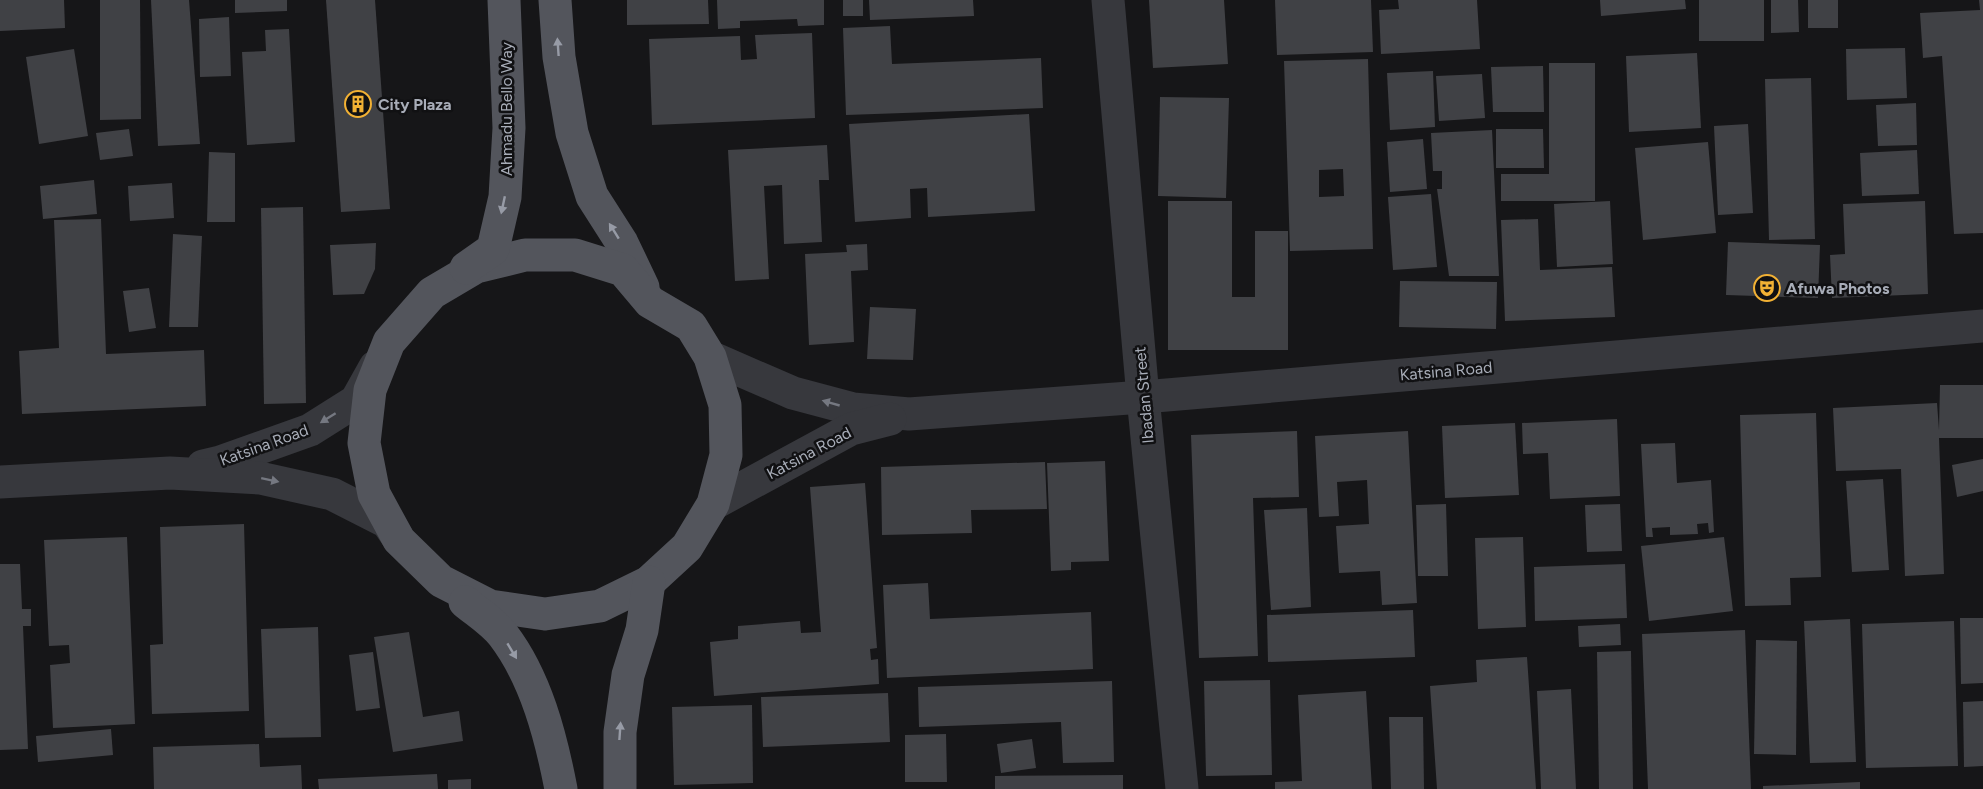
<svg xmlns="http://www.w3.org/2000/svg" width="1983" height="789" viewBox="0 0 1983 789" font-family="Figtree,sans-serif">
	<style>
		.building { fill: #404145; fill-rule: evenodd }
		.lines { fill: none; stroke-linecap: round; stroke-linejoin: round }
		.minor { stroke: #37383d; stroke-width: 33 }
		.major { stroke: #53555c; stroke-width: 33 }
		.oneway { fill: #979ba6 }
		.oneway2 { fill: #757881 }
		.labels { text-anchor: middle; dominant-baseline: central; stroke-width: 5; stroke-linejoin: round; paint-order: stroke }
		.poi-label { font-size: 16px; font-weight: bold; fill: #a8adb8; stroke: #111113; text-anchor: start }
		.street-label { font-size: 16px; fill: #a8adb8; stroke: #111113 }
	</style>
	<rect width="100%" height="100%" fill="#161618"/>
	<g class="building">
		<polygon points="0,0 64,0 65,28 0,31"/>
		<polygon points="100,0 140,0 141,119 100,120"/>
		<polygon points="151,0 189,0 200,144 158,146"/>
		<polygon points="235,0 287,0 287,11 235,13"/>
		<polygon points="326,0 375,0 390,209 341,212"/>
		<polygon points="627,0 708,0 709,24 627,25"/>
		<polygon points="717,0 824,0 824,25 798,26 797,19 740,21 740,28 718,29"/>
		<rect x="843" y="0" width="20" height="16"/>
		<polygon points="869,0 973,0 974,16 870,20"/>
		<polygon points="1149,0 1224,0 1228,64 1153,68"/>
		<polygon points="1275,0 1371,0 1373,52 1277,55"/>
		<polygon points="1398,0 1477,0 1480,49 1381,54 1379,10 1399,9"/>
		<polygon points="1600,0 1685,0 1686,9 1601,16"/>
		<rect x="1699" y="0" width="65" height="41"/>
		<polygon points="1771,0 1798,0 1799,32 1771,33"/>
		<rect x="1808" y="0" width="30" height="28"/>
		<polygon points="1979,0 1983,0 1983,233 1954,234 1942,56 1923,58 1920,13 1980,10"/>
		<polygon points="229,17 231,76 200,77 199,19"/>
		<polygon points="890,26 892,64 1041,58 1043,108 846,115 843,28"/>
		<polygon points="289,29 295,142 247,145 242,52 266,51 265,30"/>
		<polygon points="812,33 815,118 652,125 649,39 740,36 741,60 757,59 755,35"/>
		<polygon points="1905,48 1907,98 1847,100 1846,49"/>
		<polygon points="74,49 88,136 39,144 26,57"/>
		<polygon points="1697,53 1701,128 1629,132 1626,56"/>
		<path d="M1368 59 1373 249 1290 251 1284 61ZM1343 169 1344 196 1319 197V170Z"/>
		<polygon points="1549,63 1595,63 1595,201 1501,201 1501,174 1549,174"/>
		<polygon points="1543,66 1544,112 1493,112 1491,67"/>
		<polygon points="1433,71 1435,127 1390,130 1387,73"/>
		<polygon points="1482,74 1485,118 1439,121 1436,76"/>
		<polygon points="1811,78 1815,239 1769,240 1765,79"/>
		<polygon points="1160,97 1229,98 1226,198 1158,196"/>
		<polygon points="1916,103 1917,145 1878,146 1876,105"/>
		<polygon points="1029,114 1035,211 928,217 927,188 910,189 911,218 855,222 849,124"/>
		<polygon points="1748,124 1753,213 1718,215 1714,126"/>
		<polygon points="129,129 133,156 100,160 96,133"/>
		<polygon points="1496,129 1543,129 1544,168 1496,168"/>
		<polygon points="1492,130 1499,276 1449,276 1437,189 1442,189 1442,171 1433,171 1431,133"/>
		<polygon points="1423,139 1427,189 1390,192 1387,142"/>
		<polygon points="1708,142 1716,233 1643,240 1635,148"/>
		<polygon points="827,145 829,180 819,180 822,242 784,244 782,185 764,186 769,279 735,281 728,150"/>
		<polygon points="1917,150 1919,194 1862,196 1860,153"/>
		<polygon points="209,152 235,153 235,222 207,222"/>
		<polygon points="94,180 97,214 43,219 40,186"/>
		<polygon points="172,183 174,218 130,221 128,186"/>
		<polygon points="1431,194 1437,267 1393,270 1388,197"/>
		<polygon points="1168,201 1232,201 1232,297 1255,297 1255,231 1288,231 1288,350 1168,350"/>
		<polygon points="1610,201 1613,264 1557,267 1554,204"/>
		<polygon points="1925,201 1928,294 1832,298 1830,255 1845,254 1843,204"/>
		<polygon points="303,207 306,403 264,404 261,208"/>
		<polygon points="101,219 106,354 204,350 206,406 22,414 19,351 59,348 54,220"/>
		<polygon points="1538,219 1540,270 1612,267 1615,317 1505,321 1501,220"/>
		<polygon points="173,234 202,236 198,327 169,327"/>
		<polygon points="1728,242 1820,245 1818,298 1726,295"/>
		<polygon points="376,243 375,269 364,294 333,295 330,245"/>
		<polygon points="867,244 868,270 851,271 854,342 809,345 805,254 847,252 846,245"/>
		<polygon points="1400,281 1497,282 1496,329 1399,327"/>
		<polygon points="149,288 156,328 129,332 123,291"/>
		<polygon points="870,307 916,309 913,360 867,359"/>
		<polygon points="1940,385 1983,385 1983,438 1939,438 1944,574 1905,576 1901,469 1836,471 1833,408 1937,403 1939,430"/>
		<polygon points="1816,413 1821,577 1790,578 1791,605 1745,606 1740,415"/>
		<polygon points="1617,419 1620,496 1550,499 1548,453 1523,454 1522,423"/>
		<polygon points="1515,423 1519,495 1445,498 1442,426"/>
		<polygon points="1297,431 1299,497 1253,498 1258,656 1199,658 1191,435"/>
		<polygon points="1408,431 1417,603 1382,605 1380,571 1339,573 1336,526 1369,524 1367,480 1337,482 1339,516 1319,517 1315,436"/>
		<polygon points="1675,443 1677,483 1711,480 1714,532 1709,533 1708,523 1697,524 1698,534 1670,535 1670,527 1652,528 1653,537 1646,537 1641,444"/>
		<polygon points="1983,459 1983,491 1957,497 1952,465"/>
		<polygon points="1105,461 1109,561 1071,562 1071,570 1051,571 1047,463"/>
		<polygon points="1045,462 1047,509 971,510 972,533 882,535 881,467"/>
		<polygon points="1883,479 1889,570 1852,572 1846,481"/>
		<polygon points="865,483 877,648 870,649 871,660 878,659 879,684 714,696 710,642 738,639 738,626 800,621 801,633 821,632 810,487"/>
		<polygon points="1446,504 1448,576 1418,576 1416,505"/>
		<polygon points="1620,504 1622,551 1587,552 1585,505"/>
		<polygon points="1307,508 1311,607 1271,610 1264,510"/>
		<polygon points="244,524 249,711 152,714 150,645 163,644 160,527"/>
		<polygon points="127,537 135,724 53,728 50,665 70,663 69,645 49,646 44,540"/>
		<polygon points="1523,537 1526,627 1478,629 1475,538"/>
		<polygon points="1724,537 1733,611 1649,621 1641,546"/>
		<polygon points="0,564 20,564 22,609 31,609 31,626 23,626 28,749 0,750"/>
		<polygon points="1625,564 1627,618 1535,621 1534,567"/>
		<polygon points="928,583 930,619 1091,612 1093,669 887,678 883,585"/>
		<polygon points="1413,610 1415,657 1268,662 1267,615"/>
		<polygon points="1960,618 1983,618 1983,683 1961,684"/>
		<polygon points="1850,619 1856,762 1810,763 1804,621"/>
		<polygon points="1954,621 1958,766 1866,768 1862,624"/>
		<polygon points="1620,624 1621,645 1579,647 1578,626"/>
		<polygon points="318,627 321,737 265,738 261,629"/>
		<polygon points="1745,630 1751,789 1648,789 1642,634"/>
		<polygon points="409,632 423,717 459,711 463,741 393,752 374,637"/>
		<polygon points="1756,640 1797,641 1796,755 1754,754"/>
		<polygon points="1631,651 1633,789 1599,789 1597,652"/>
		<polygon points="373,652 380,708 356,711 349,655"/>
		<polygon points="1527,657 1536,789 1437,789 1430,686 1477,682 1476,660"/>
		<polygon points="1270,680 1272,775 1206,776 1204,681"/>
		<polygon points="1112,681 1114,762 1063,763 1061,722 919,727 918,687"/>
		<polygon points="1571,689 1576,789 1541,789 1537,691"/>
		<polygon points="1366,691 1372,789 1275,789 1275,782 1302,781 1298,695"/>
		<polygon points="888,693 890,742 763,747 761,697"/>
		<polygon points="1983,701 1983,766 1964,767 1963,702"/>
		<polygon points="752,705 753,783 674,785 672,707"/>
		<polygon points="1389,717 1423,717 1424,789 1391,789"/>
		<polygon points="111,729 113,755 38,762 36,736"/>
		<polygon points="946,734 947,782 905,782 905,735"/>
		<polygon points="1032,739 1036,768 1001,773 997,744"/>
		<polygon points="259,744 260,767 301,765 302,789 154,789 153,747"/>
		<polygon points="437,774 438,789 319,789 318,779"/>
		<polygon points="1123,775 1123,789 995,789 995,776"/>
		<polygon points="471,779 471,789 448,789 448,780"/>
		<polygon points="1860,782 1860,789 1763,789 1763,786"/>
	</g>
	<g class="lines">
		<g class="minor">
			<polyline points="1108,0 1143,397 1182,789"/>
			<polyline points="710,357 793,393 853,409 909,414 1143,397 1983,326"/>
			<polyline points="203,466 220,462 310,430 356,401 375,367"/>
			<polyline points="0,482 170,473 260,478 332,494 387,522 398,538"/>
			<polyline points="713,504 851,429 890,419"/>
		</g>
		<g class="major">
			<polyline points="555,0 559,57 572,133 592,196 622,243 643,287"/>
			<polygon points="525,255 575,255 623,270 650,302 691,326 710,357 725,405 726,455 713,504 687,547 649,582 600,606 545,614 490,606 441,581 399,540 374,494 364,443 370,390 389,342 432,293 476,267"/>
			<polyline points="466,268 493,249 505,197 509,128 504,0"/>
			<path d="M465 602C477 612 493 622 503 635 536 678 551 737 561 789"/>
			<polyline points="620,789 620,732 628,675 642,630 649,582"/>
		</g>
	</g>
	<defs><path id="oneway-solid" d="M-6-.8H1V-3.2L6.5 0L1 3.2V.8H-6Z" transform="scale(1.5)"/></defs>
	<g class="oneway">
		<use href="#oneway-solid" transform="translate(558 47) rotate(-94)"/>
		<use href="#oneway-solid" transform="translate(503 205) rotate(102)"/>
		<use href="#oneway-solid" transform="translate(614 231) rotate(-122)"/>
		<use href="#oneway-solid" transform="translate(512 651) rotate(59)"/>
		<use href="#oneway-solid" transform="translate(620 731) rotate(-86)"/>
	</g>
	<g class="oneway2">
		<use href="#oneway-solid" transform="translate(831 403) rotate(-164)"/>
		<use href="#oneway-solid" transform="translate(328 418) rotate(148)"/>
		<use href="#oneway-solid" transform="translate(270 480) rotate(12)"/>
	</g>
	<defs>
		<symbol id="building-ring" viewBox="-11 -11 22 22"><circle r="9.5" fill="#111113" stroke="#f2b134" stroke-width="1.5"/><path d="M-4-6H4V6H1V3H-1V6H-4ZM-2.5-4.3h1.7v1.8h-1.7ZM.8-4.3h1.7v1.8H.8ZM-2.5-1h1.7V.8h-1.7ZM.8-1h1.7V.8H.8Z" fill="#f2b134"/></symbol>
		<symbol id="theatre-ring" viewBox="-11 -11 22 22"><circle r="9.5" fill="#111113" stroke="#f2b134" stroke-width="1.5"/><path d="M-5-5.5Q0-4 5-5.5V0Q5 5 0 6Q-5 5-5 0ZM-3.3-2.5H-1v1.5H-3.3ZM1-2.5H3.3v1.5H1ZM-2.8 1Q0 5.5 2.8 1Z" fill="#f2b134"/></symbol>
	</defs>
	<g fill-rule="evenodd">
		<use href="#building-ring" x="343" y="89" width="30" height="30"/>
		<use href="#theatre-ring" x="1752" y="273" width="30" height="30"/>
	</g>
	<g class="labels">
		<g class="poi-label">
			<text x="378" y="104">City Plaza</text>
			<text x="1786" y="288">Afuwa Photos</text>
		</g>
		<g class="street-label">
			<text transform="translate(506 109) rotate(-90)">Ahmadu Bello Way</text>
			<text transform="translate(1446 371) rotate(-5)">Katsina Road</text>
			<text transform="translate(1144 395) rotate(-95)">Ibadan Street</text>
			<text transform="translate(264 445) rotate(-20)">Katsina Road</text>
			<text transform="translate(809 453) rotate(-28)">Katsina Road</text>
		</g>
	</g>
</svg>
